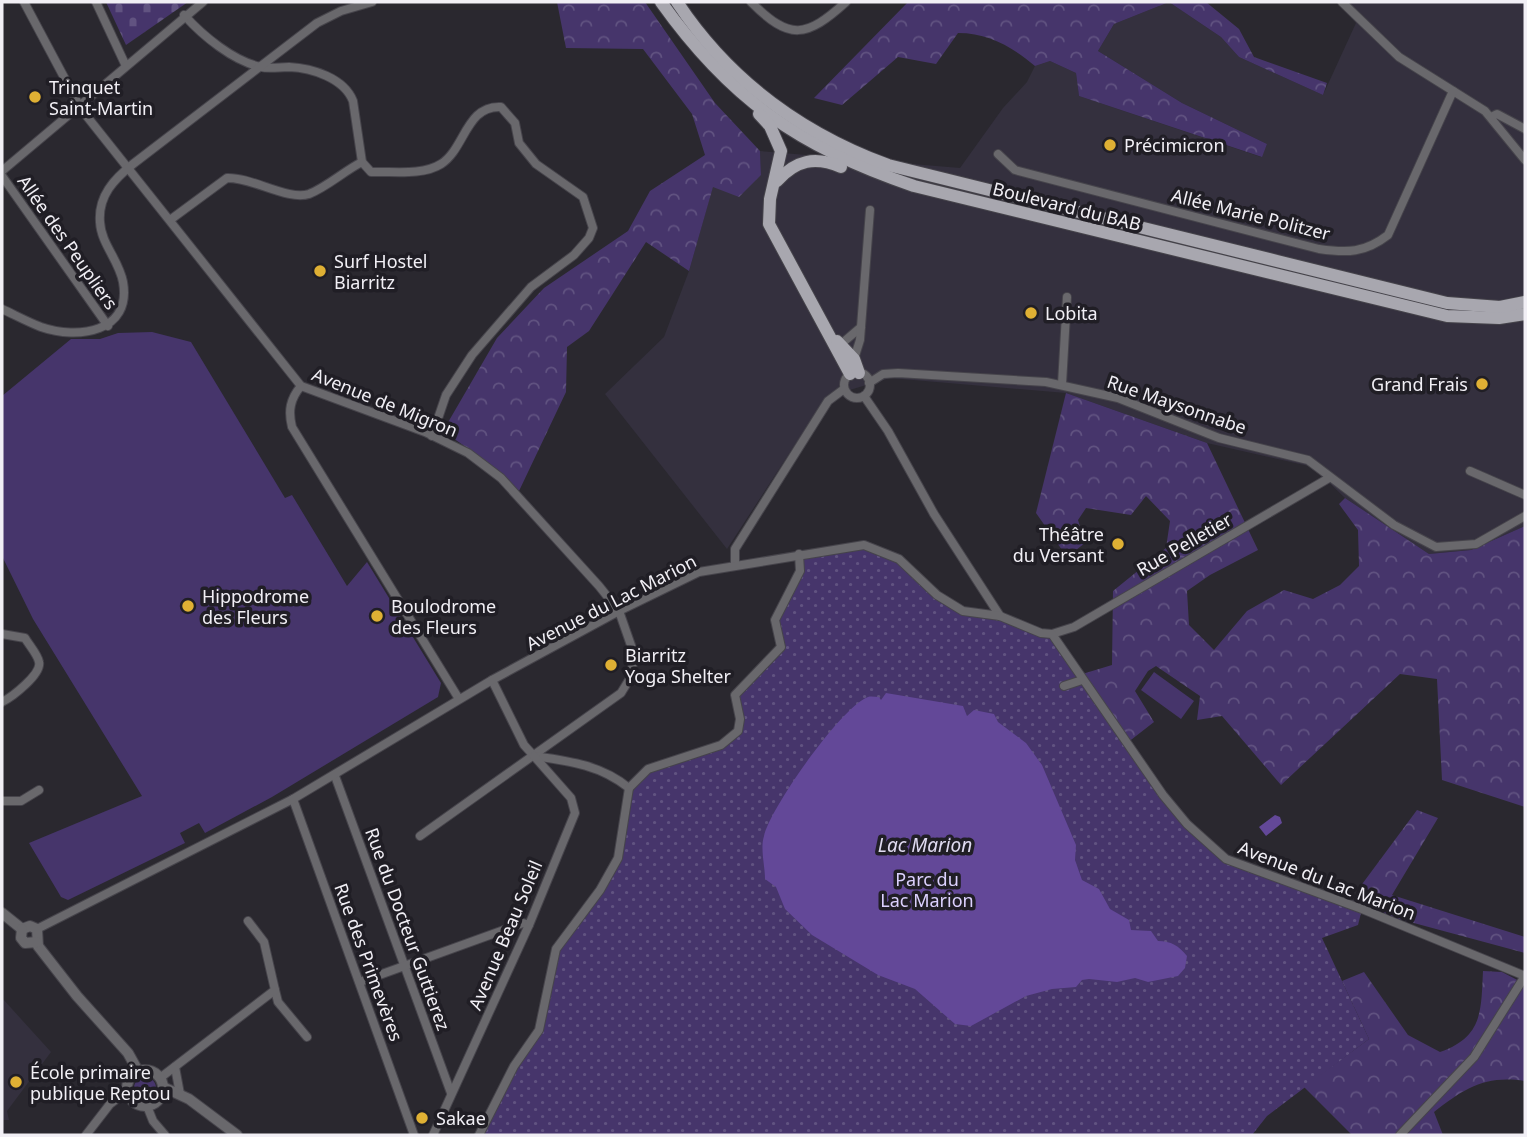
<svg xmlns="http://www.w3.org/2000/svg" width="1527" height="1137" viewBox="0 0 1527 1137" font-family="'Noto Sans',sans-serif">
	<style>
		.built { fill: #34303e }
		.grass { fill: #46356b }
		.forest { fill: url(#forest-crowns) }
		.cemetery { fill: url(#cemetery-stones) }
		.park { fill: url(#park-dots) }
		.water { fill: #634898 }
		.lines { fill: none; stroke-linecap: round; stroke-linejoin: round }
		.minor-casing { stroke: #46444b; stroke-width: 10 }
		.tertiary-casing { stroke: #46444b; stroke-width: 12 }
		.primary-casing { stroke: #46444b; stroke-width: 14 }
		.minor { stroke: #69686c; stroke-width: 8 }
		.tertiary { stroke: #69686c; stroke-width: 10 }
		.primary { stroke: #a8a7af; stroke-width: 12 }
		.poi-dot { fill: #dfb034; stroke: #201e25; stroke-width: 2.5 }
		.labels { text-anchor: middle; dominant-baseline: central; stroke-width: 7; stroke-linejoin: round; paint-order: stroke }
		.poi-label { font-size: 18px; fill: #f1eff5; stroke: #201e25; text-anchor: start }
		.street-label { font-size: 18px; fill: #f1eff5; stroke: #201e25 }
		.park-label { font-size: 18px; fill: #dcd1fe; stroke: #201e25 }
		.water-label { font-size: 19px; font-style: italic; fill: #e0dbf1; stroke: #201e25 }
	</style>
	<defs>
		<pattern id="forest-crowns" width="20" height="18" patternUnits="userSpaceOnUse" patternTransform="scale(1.75)"><rect width="20" height="18" fill="#46356b"/><path d="M2 6a3 3 0 1 1 6 0M12 15a3 3 0 1 1 6 0" fill="none" stroke="#615381"/></pattern>
		<pattern id="cemetery-stones" width="16" height="16" patternUnits="userSpaceOnUse" patternTransform="scale(1.75)"><rect width="16" height="16" fill="#46356b"/><path d="M2 7V4a2 2 0 0 1 4 0v3zM10 15v-3a2 2 0 0 1 4 0v3z" fill="#615381"/></pattern>
		<pattern id="park-dots" width="8" height="8" patternUnits="userSpaceOnUse" patternTransform="scale(1.75)"><rect width="8" height="8" fill="#46356b"/><path d="M2 2h.1M6 6h.1" fill="none" stroke="#615381" stroke-width="1.8" stroke-linecap="round"/></pattern>
	</defs>
	<rect width="100%" height="100%" fill="#2a282f"/>
	<g class="built">
		<polygon points="1169,2 1221,37 1239,57 1323,95 1356,23 1336,2 1525,2 1525,526 1471,550 1429,554 1345,498 1313,467 1207,443 1066,393 890,378 826,397 727,549 605,394 664,337 689,271 713,186 761,175 760,151 960,168 1003,108 1027,82 1035,66 1050,61 1076,73 1079,96 1261,157 1267,144 1182,103 1098,51 1114,24"/>
		<polygon points="2,998 51,1052 7,1111 9,1120 2,1120"/>
	</g>
	<g class="grass">
		<polygon points="152,332 191,342 285,498 292,495 347,586 367,562 441,683 438,697 272,797 205,833 199,823 180,833 185,843 68,900 61,897 29,843 142,796 33,619 2,556 2,396 71,339 100,339 118,333"/>
		<polygon points="1154,672 1194,701 1181,719 1141,690"/>
		<circle cx="145" cy="1088" r="11"/>
	</g>
	<g class="forest">
		<polygon points="557,2 645,2 715,103 760,151 761,175 739,197 713,187 689,271 646,242 589,331 567,347 566,392 519,491 490,464 443,431 497,338 544,288 628,231 650,191 705,155 692,114 643,49 566,48"/>
		<path d="M908 2H1206L1239 29 1254 57 1327 83 1323 95 1239 57 1221 37 1169 2 1114 24 1098 51 1182 103 1267 144 1262 157 1079 96 1076 73 1050 61 1035 66C1012 47 989 33 958 33L936 64 898 57 842 105 814 98Z"/>
		<polygon points="1066,393 1207,443 1258,550 1210,575 1187,591 1189,625 1214,650 1247,611 1284,590 1313,599 1340,585 1359,566 1358,530 1339,504 1345,498 1429,554 1471,550 1525,526 1525,807 1442,780 1437,679 1400,674 1281,785 1222,716 1197,720 1200,696 1156,666 1148,671 1135,691 1154,722 1127,743 1079,675 1112,665 1113,591 1166,548 1170,521 1146,496 1131,515 1086,508 1078,520 1085,543 1067,557 1036,513"/>
		<polygon points="1417,810 1438,818 1392,895 1525,937 1525,953 1362,909 1357,891"/>
		<path d="M1483 971 1502 972 1525 984V1081C1485 1075 1465 1088 1434 1112L1443 1135H1352L1304 1087 1369 1039 1342 981 1364 972 1408 1035 1440 1052C1483 1037 1481 1011 1483 971Z"/>
	</g>
	<polygon class="cemetery" points="106,2 188,2 126,45"/>
	<polygon class="park" points="853,545 888,553 950,604 1052,634 1163,795 1226,859 1362,909 1358,925 1322,938 1369,1039 1267,1116 1252,1135 479,1135 514,1066 539,1030 556,949 618,858 629,788 648,769 721,745 738,731 735,695 781,647 775,620 800,571 799,554"/>
	<g class="water">
		<path d="M886 693 963 706 967 716 974 710 994 714 998 722 1026 743 1042 765 1076 845 1075 860 1082 880 1099 889 1110 909 1129 920 1131 930 1151 931 1158 941C1171 941 1179 946 1187 956L1185 968 1178 976 1148 982 1135 978 1117 982 1089 979 1082 980 1076 987 1052 989 1026 996 971 1026 955 1024 915 989 878 975 812 935 785 909 776 887 765 879C765 866 760 848 764 836 770 808 842 706 868 697 871 696 875 697 879 697L881 700Z"/>
		<polygon points="1275,815 1280,817 1282,823 1266,836 1259,827"/>
	</g>
	<g class="lines">
		<defs>
			<g id="minor">
				<polyline points="24,2 81,109 301,386 425,432 468,453 501,478 599,586 619,611 633,651 632,675 621,693 420,836"/>
				<polyline points="96,2 125,64"/>
				<path d="M751 2C790 41 806 38 846 2"/>
				<polyline points="1342,2 1399,57 1485,111 1525,160"/>
				<path d="M184 15C203 36 233 61 261 67 269 69 280 67 289 67 312 68 344 78 353 101L362 162 371 172C392 171 422 176 441 164 465 149 466 105 501 107L515 123 519 143 536 164 583 197 593 228 589 238 574 255 531 287 472 355 446 395 432 436"/>
				<polyline points="1491,117 1497,114 1525,129"/>
				<path d="M998 154 1015 170 1319 249C1347 253 1365 253 1388 235L1453 91"/>
				<polyline points="2,171 203,2"/>
				<polyline points="2,176 108,326"/>
				<path d="M170 220 227 178C252 177 288 201 309 194 327 187 344 171 362 162"/>
				<path d="M2 309C15 315 28 322 41 327 78 340 132 332 123 282 119 260 101 244 100 222 98 196 114 179 133 164L317 23 341 11 372 2"/>
				<polyline points="840,345 861,327"/>
				<polyline points="854,359 860,340 870,210"/>
				<circle cx="857" cy="385" r="13"/>
				<polyline points="869,383 883,374 898,373 1046,382 1118,398 1219,438 1308,460 1394,525 1436,547 1476,544 1525,516"/>
				<polyline points="1062,384 1067,297"/>
				<path d="M301 386C290 399 288 411 292 427L459 699"/>
				<polyline points="864,396 888,431 934,514 1000,616"/>
				<polyline points="1470,471 1525,495"/>
				<polyline points="735,565 735,549 828,401 844,389"/>
				<path d="M2 634 25 638C29 645 38 655 39 662 42 674 12 697 2 702"/>
				<polyline points="1052,634 1074,627 1329,478"/>
				<path d="M492 680 524 745 534 756C569 761 601 765 629 788"/>
				<polyline points="1064,686 1082,680"/>
				<polyline points="335,776 451,1093"/>
				<polyline points="629,788 648,769 721,745 738,731 740,719 735,695 781,647 775,620 800,571 799,554"/>
				<polyline points="293,799 414,1135"/>
				<polyline points="2,801 21,801 39,790"/>
				<polyline points="37,929 293,799 492,680 619,611 699,572 864,545 899,559 937,595 963,611 1000,616 1041,633 1052,634 1163,795 1187,824 1226,859 1362,909 1525,976 1474,1057 1400,1135"/>
				<polyline points="360,982 523,923 529,925"/>
				<polyline points="275,990 278,1002 307,1037"/>
				<polyline points="175,1067 180,1094"/>
				<polyline points="160,1078 275,990 264,942 248,921"/>
				<polyline points="147,1106 153,1121 165,1135"/>
				<polyline points="86,1135 110,1104 127,1091"/>
				<polyline points="433,1135 529,925 575,813 571,798 534,756"/>
				<polyline points="479,1135 514,1066 539,1030 556,949 600,890 618,858 629,788"/>
			</g>
			<g id="tertiary">
				<polyline points="2,913 22,929"/>
				<polyline points="22,929 30,926 37,929 38,946 77,996 128,1053 138,1071"/>
				<polyline points="22,929 21,938 25,943 37,942"/>
				<circle cx="145" cy="1088" r="18"/>
				<polyline points="163,1087 189,1099 237,1135"/>
			</g>
			<g id="primary">
				<path d="M661 2C731 100 801 148 914 186L1447 316 1499 318 1525 314"/>
				<path d="M677 2C728 79 801 133 888 165L1447 303 1500 307 1525 302"/>
				<polyline points="759,114 770,126 781,151 770,199 769,224 850,374"/>
				<path d="M777 181C796 160 815 156 841 167"/>
				<polyline points="837,341 854,359 859,373"/>
			</g>
		</defs>
		<use href="#minor" class="minor-casing"/>
		<use href="#tertiary" class="tertiary-casing"/>
		<use href="#primary" class="primary-casing"/>
		<use href="#minor" class="minor"/>
		<use href="#tertiary" class="tertiary"/>
		<use href="#primary" class="primary"/>
	</g>
	<g class="poi-dot">
		<circle cx="35" cy="97" r="7"/>
		<circle cx="1110" cy="145" r="7"/>
		<circle cx="320" cy="271" r="7"/>
		<circle cx="1031" cy="313" r="7"/>
		<circle cx="1482" cy="384" r="7"/>
		<circle cx="1118" cy="544" r="7"/>
		<circle cx="188" cy="606" r="7"/>
		<circle cx="377" cy="616" r="7"/>
		<circle cx="611" cy="665" r="7"/>
		<circle cx="16" cy="1082" r="7"/>
		<circle cx="422" cy="1118" r="7"/>
	</g>
	<g class="labels">
		<g class="poi-label">
			<text x="49" y="87">Trinquet<tspan x="49" dy="21">Saint-Martin</tspan></text>
			<text x="1124" y="145">Précimicron</text>
			<text x="334" y="261">Surf Hostel<tspan x="334" dy="21">Biarritz</tspan></text>
			<text x="1045" y="313">Lobita</text>
			<text x="1468" y="384" text-anchor="end">Grand Frais</text>
			<text x="1104" y="534" text-anchor="end">Théâtre<tspan x="1104" dy="21">du Versant</tspan></text>
			<text x="202" y="596">Hippodrome<tspan x="202" dy="21">des Fleurs</tspan></text>
			<text x="391" y="606">Boulodrome<tspan x="391" dy="21">des Fleurs</tspan></text>
			<text x="625" y="655">Biarritz<tspan x="625" dy="21">Yoga Shelter</tspan></text>
			<text x="30" y="1072">École primaire<tspan x="30" dy="21">publique Reptou</tspan></text>
			<text x="436" y="1118">Sakae</text>
		</g>
		<g class="street-label">
			<text transform="translate(1067 206) rotate(14)">Boulevard du BAB</text>
			<text transform="translate(1251 214) rotate(14)">Allée Marie Politzer</text>
			<text transform="translate(68 242) rotate(55)">Allée des Peupliers</text>
			<text transform="translate(385 402) rotate(22)">Avenue de Migron</text>
			<text transform="translate(1177 404) rotate(19)">Rue Maysonnabe</text>
			<text transform="translate(1184 544) rotate(-30)">Rue Pelletier</text>
			<text transform="translate(611 602) rotate(-27)">Avenue du Lac Marion</text>
			<text transform="translate(1327 880) rotate(21)">Avenue du Lac Marion</text>
			<text transform="translate(408 929) rotate(70)">Rue du Docteur Guttierez</text>
			<text transform="translate(505 935) rotate(-67)">Avenue Beau Soleil</text>
			<text transform="translate(369 962) rotate(70)">Rue des Primevères</text>
		</g>
		<g class="park-label">
			<text x="927" y="879">Parc du<tspan x="927" dy="21">Lac Marion</tspan></text>
		</g>
		<g class="water-label">
			<text x="925" y="845">Lac Marion</text>
		</g>
	</g>
	<rect width="1527" height="1137" fill="none" stroke="#f1eff5" stroke-width="7"/>
</svg>
